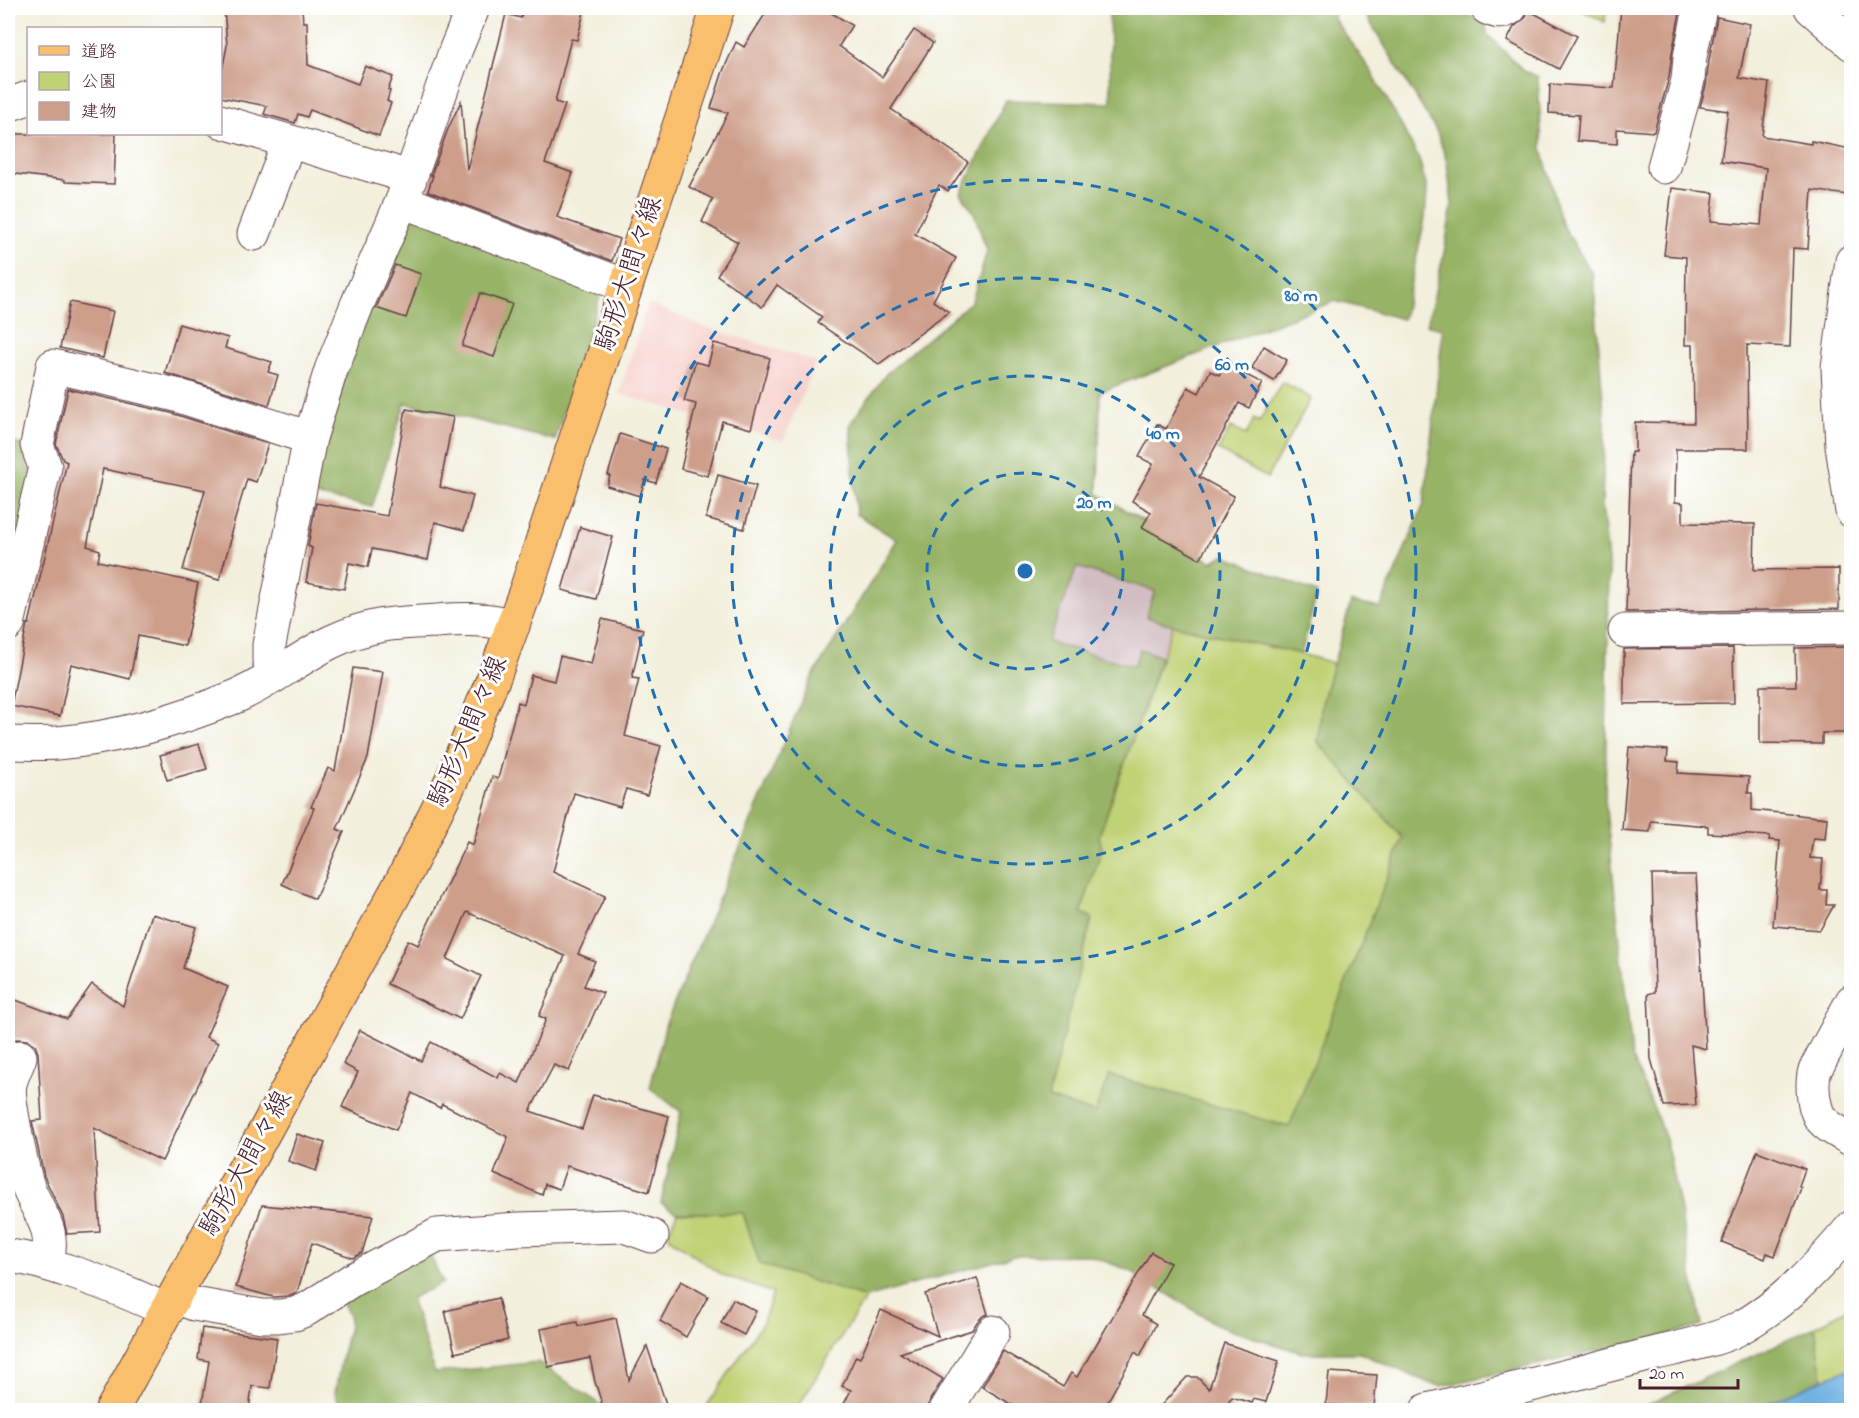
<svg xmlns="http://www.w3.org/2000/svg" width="1859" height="1418" viewBox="0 0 1859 1418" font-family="'Indie Flower','Klee One',sans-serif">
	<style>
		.built { fill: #f7d0cb }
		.industrial { fill: #d2bec2 }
		.green { fill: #bfd275; stroke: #847850; stroke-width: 1.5 }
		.forest { fill: #97b466; stroke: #706a48; stroke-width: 1.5 }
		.water { fill: #6db0e2; stroke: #5c6886; stroke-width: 1.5 }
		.building { fill: #cd9e8a }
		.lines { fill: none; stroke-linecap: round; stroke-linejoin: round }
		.minor-casing { stroke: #633e46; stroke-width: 35 }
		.major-casing { stroke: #633e46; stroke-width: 35 }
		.minor { stroke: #fff; stroke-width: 33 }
		.major { stroke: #f9bf6d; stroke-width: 33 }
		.ring { fill: none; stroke: #1f6fb2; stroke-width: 3; stroke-dasharray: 10 8 }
		.labels { text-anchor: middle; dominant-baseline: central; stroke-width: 6; stroke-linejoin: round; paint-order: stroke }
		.street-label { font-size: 27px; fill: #4a1f2b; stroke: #fff }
		.centre { fill: #1f6fb2; stroke: #fff; stroke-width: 3 }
		.ring-label { font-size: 18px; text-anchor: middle; font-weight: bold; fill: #1f6fb2; stroke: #fff; stroke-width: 6; stroke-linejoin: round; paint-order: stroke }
	</style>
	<rect width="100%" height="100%" fill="#fff"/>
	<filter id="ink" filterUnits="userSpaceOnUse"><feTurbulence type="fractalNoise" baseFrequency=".0167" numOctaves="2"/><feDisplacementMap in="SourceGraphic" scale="12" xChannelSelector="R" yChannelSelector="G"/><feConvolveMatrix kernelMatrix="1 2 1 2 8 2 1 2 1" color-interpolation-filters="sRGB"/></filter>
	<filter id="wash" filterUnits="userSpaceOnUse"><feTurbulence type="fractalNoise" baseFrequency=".008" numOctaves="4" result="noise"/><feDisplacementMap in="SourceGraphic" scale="24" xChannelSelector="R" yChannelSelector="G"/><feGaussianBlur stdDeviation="1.35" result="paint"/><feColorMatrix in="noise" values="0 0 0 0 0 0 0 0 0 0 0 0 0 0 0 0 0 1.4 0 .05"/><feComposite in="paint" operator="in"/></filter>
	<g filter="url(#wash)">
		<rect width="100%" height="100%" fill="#f2efdc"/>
		<polygon class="built" points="648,303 702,326 816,362 783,441 619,394"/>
		<polygon class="industrial" points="1077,567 1155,592 1147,617 1173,625 1161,657 1140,649 1134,666 1048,642"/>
		<g class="green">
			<polygon points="1578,8 1606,8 1605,22"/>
			<polygon points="1282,382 1311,398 1267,478 1218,450 1231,427 1246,435 1254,419 1259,422"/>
			<polygon points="1173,625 1301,654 1333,663 1322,704 1318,742 1403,838 1289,1128 1109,1075 1095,1114 1047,1098 1092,918 1081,913 1102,849 1099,836"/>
			<polygon points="677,1213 743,1213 760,1264 866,1298 837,1343 796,1410 704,1410 763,1322 773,1293 720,1274 670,1238 668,1232"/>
			<polygon points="1851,1306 1851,1369 1823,1379 1815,1327"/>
		</g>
		<g class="forest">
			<polygon points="1109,8 1336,8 1334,19 1371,71 1398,119 1419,159 1427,189 1425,218 1403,319 1335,301 1100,392 1098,494 1212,562 1223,555 1317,593 1301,654 1173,625 1146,617 1155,591 1077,567 1048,642 1134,666 1140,649 1161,657 1099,836 1102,849 1081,912 1092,918 1048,1098 1095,1113 1109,1075 1289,1127 1403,838 1318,742 1322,704 1351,602 1380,608 1424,504 1443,329 1427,325 1444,253 1452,205 1447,162 1437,132 1364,12 1364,8 1456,8 1486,25 1487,34 1524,71 1538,77 1542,149 1562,224 1593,275 1605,426 1602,503 1609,572 1605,800 1632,1056 1666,1139 1702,1326 1629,1344 1442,1386 1429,1383 1360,1353 1302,1353 1221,1327 1131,1271 1088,1255 1013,1256 866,1298 760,1264 743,1213 677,1213 661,1203 681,1112 650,1088 666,1023 811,679 897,540 856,514 850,424 886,374 972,301 987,251 974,213 961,193 1006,100 1111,103"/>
			<polygon points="406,210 601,294 555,440 405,403 372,507 309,494 321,440"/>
			<polygon points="8,442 29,446 27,466 33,478 8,585"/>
			<polygon points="427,1248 443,1283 411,1298 435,1373 538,1362 603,1406 604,1410 342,1410 335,1393 343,1350 349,1326 349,1316 340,1296"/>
			<polygon points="1815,1327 1823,1379 1753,1410 1636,1410"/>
		</g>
		<polygon class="water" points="1851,1369 1851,1410 1753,1410 1823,1379"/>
		<g id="blocks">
			<g class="building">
				<polygon points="224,8 302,8 303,22 307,22 308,65 358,84 365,66 393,77 388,90 390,91 387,101 391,103 379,136 310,110 307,117 298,114 295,123 264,114 267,106 220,97 220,80 227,46"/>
				<polygon points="523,8 585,8 577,40 571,39 555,102 565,105 545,163 573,173 557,217 619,239 612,261 428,191 433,175 431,175 448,129 461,101 467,170 506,14 521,18"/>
				<polygon points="769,8 823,8 852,25 839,46 882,77 914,30 933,43 891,109 968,162 948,191 939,185 915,234 956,258 933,301 949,312 879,364 818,323 822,317 777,285 762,307 717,275 738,242 702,222 713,199 689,187 728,113 711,108 723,71 736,42 744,47"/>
				<polygon points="1621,8 1681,8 1672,53 1669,77 1654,132 1617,129 1617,144 1577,141 1579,115 1549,113 1550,84 1614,88"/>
				<polygon points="1528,10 1577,36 1559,69 1507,41 1514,27 1526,17"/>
				<polygon points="1717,17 1750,24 1739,78 1769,83 1762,136 1811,144 1811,141 1851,149 1851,170 1847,195 1812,190 1808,249 1793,248 1790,347 1747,345 1748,449 1676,449 1675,502 1683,503 1683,523 1755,524 1754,570 1839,569 1839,609 1626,612 1631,452 1635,452 1635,422 1694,423 1693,345 1685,345 1686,257 1664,255 1672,188 1714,193 1711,221 1761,225 1766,168 1721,161 1728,111 1700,107 1706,85 1709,60"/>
				<polygon points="8,134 116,134 114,184 65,182 65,180 8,173"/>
				<polygon points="395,265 421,274 406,318 376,308"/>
				<polygon points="480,293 512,304 494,357 462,346"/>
				<polygon points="70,302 113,311 103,358 60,348"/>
				<polygon points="179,324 228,338 225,348 272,362 268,372 278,375 269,405 165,373"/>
				<polygon points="714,343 770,358 751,429 722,421 708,476 681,469 696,404 684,401 695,362 708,365"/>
				<polygon points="1264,346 1287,360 1274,381 1252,368"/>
				<polygon points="1225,364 1262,383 1249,408 1239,403 1199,477 1234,496 1200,559 1142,527 1151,512 1132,501 1153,464 1139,457 1157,424 1166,429 1188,387 1199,393 1210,371 1219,375"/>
				<polygon points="68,389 171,413 268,444 256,482 247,479 230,536 232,536 219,580 183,570 205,490 103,469 87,546 100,550 98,561 198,583 185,646 138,636 130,679 71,664 60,716 11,706 27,624 29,624 67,462 63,460 56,444"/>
				<polygon points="406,409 453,417 440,487 473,496 464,530 435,522 428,560 372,549 368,567 349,563 344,589 306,582 312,548 308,546 316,503 387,516"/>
				<polygon points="620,434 666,449 656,483 645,480 640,496 607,486 610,476 608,475"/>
				<polygon points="718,475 756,486 744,529 706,518"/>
				<polygon points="580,527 613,537 596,599 562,590"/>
				<polygon points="602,619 643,629 632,678 639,679 625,736 661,746 647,795 626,789 620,807 574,793 553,872 605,896 578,954 595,961 584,986 603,993 569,1071 554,1065 530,1111 582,1129 593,1095 669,1116 649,1192 567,1166 559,1189 545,1184 542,1195 494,1174 508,1137 442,1104 440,1108 412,1093 396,1130 342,1107 358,1072 343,1064 360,1030 421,1061 431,1042 498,1078 500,1073 519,1083 546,1019 539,1016 565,956 467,912 447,959 481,976 460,1019 387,984 408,940 418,945 467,842 473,845 492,777 498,779 518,702 524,704 531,675 554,681 560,656 591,664"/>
				<polygon points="1851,647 1851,733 1822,733 1822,744 1760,743 1760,686 1796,686 1795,648"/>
				<polygon points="1733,648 1734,703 1624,704 1624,649"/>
				<polygon points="353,668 383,672 368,758 337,829 344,832 315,899 282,884 314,808 311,807 328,768 335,771"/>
				<polygon points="199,744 207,769 167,780 160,755"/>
				<polygon points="1629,747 1668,750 1667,761 1679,762 1678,773 1749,777 1748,793 1752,793 1752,810 1827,818 1825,839 1813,838 1810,858 1823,859 1820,890 1827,890 1826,905 1834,905 1820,930 1773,926 1780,841 1769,840 1770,836 1708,833 1708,826 1651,821 1650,832 1622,830"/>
				<polygon points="1652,875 1696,875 1706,1049 1691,1045 1696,1105 1664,1106 1651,1059 1648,994 1655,992"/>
				<polygon points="152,914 196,927 183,968 228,987 206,1037 218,1043 162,1161 94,1128 100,1232 67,1234 63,1217 44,1176 32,1121 42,1120 38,1053 35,1045 27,1040 17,1039 12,1041 8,1039 8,997 67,1019 92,984 123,1006"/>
				<polygon points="297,1134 325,1143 316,1171 288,1161"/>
				<polygon points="1757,1151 1805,1169 1799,1186 1801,1188 1775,1256 1767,1253 1765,1259 1722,1242"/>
				<polygon points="262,1205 373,1216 362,1253 353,1258 312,1243 297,1293 290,1296 273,1297 236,1287"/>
				<polygon points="1151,1252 1170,1263 1142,1315 1156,1324 1140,1356 1135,1352 1103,1410 1021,1410 982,1387 1003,1351 1063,1387 1071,1373 1077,1377"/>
				<polygon points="977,1278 988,1314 983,1316 977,1322 972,1330 900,1353 943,1379 930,1400 927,1410 841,1410 851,1390 842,1386 856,1356 860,1358 881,1310 938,1336 925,1294"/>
				<polygon points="681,1281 708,1296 686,1337 660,1321"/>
				<polygon points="498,1298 508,1340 455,1353 445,1311"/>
				<polygon points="733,1299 756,1311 744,1335 721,1323"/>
				<polygon points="616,1318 629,1380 647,1346 668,1410 604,1410 595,1382 590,1358 548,1367 541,1329 577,1322 578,1326"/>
				<polygon points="202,1328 277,1338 270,1388 252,1386 249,1410 201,1410 209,1361 198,1359"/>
				<polygon points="1224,1343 1279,1361 1266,1402 1254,1399 1252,1403 1232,1397 1226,1404 1233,1410 1157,1410 1187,1377 1197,1377 1209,1389"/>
				<polygon points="1329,1372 1377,1375 1374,1407 1326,1405"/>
			</g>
		</g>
	</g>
	<g filter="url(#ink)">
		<use href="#blocks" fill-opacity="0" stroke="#633e46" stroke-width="1.5"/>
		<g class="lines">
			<defs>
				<g id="minor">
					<path d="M1487 8C1496 12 1502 14 1510 8"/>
					<polyline points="1811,8 1852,44"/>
					<polyline points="8,105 28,98"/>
					<polyline points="220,121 390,171 410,179"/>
					<polyline points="1664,167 1688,80 1690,57 1700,8"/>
					<polyline points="402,201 626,286"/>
					<polyline points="254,234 289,142"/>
					<polyline points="1852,261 1838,368 1842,446 1852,511"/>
					<polyline points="8,624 45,467 37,445 53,366 176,395 310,438"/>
					<polyline points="1625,631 1852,628"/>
					<polyline points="274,676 269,660 269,645 310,438 331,370 357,305 402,201 456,49 473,8"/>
					<path d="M8 743C24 743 41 744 57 743 120 738 179 720 237 696 270 682 299 658 331 642 370 623 396 623 437 621 463 619 488 618 513 626"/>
					<path d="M1852 1001 1815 1070C1811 1083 1813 1112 1823 1121 1830 1129 1843 1134 1852 1140"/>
					<path d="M20 1057C17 1066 12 1075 10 1084 7 1098 23 1174 29 1189 42 1220 55 1228 47 1264"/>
					<path d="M8 1256C29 1258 50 1265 71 1272 104 1283 136 1295 167 1311"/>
					<polyline points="175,1296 194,1304 262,1316 279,1316 295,1314 307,1309 352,1280 437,1235 518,1229 624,1226 652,1236"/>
					<polyline points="946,1410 993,1332"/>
					<path d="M1427 1410C1500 1393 1572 1375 1644 1356 1671 1349 1713 1342 1736 1330 1783 1305 1818 1267 1852 1227"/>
				</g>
				<polyline id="major" points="112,1410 405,875 452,779 494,677 527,587 718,8"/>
			</defs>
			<use href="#minor" class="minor-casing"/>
			<use href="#major" class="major-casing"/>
			<use href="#minor" class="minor"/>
			<use href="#major" class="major"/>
		</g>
	</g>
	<g class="ring">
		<circle cx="1025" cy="571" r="98"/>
		<circle cx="1025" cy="571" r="195"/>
		<circle cx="1025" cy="571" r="293"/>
		<circle cx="1025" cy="571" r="391"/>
	</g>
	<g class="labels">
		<g class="street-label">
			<text transform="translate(630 274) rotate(-72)">駒形大間々線</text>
			<text transform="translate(469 732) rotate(-67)">駒形大間々線</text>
			<text transform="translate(247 1164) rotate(-61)">駒形大間々線</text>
		</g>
	</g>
	<circle cx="1025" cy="571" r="9" class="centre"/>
	<g class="ring-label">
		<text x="1301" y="301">80 m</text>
		<text x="1232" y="370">60 m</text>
		<text x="1163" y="439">40 m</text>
		<text x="1094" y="508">20 m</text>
	</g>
	<rect width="1859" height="1418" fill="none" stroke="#fff" stroke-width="30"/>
	<rect x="27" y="27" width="195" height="108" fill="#ffffff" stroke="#b7a5aa" stroke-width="1.5"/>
	<rect x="39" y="46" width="30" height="9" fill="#f9bf6d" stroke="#b7a5aa" stroke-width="1.5"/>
	<text x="81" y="57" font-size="18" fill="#4a1f2b">道路</text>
	<rect x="39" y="72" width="30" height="18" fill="#bfd275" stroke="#b7a5aa" stroke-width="1.5"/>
	<text x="81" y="87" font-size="18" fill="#4a1f2b">公園</text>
	<rect x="39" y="102" width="30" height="18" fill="#cd9e8a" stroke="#b7a5aa" stroke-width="1.5"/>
	<text x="81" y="117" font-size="18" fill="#4a1f2b">建物</text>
	<path d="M1640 1379v9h98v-9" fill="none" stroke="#4a1f2b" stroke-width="3"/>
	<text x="1649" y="1379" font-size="18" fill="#4a1f2b" stroke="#ffffff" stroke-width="4.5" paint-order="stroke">20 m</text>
</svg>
